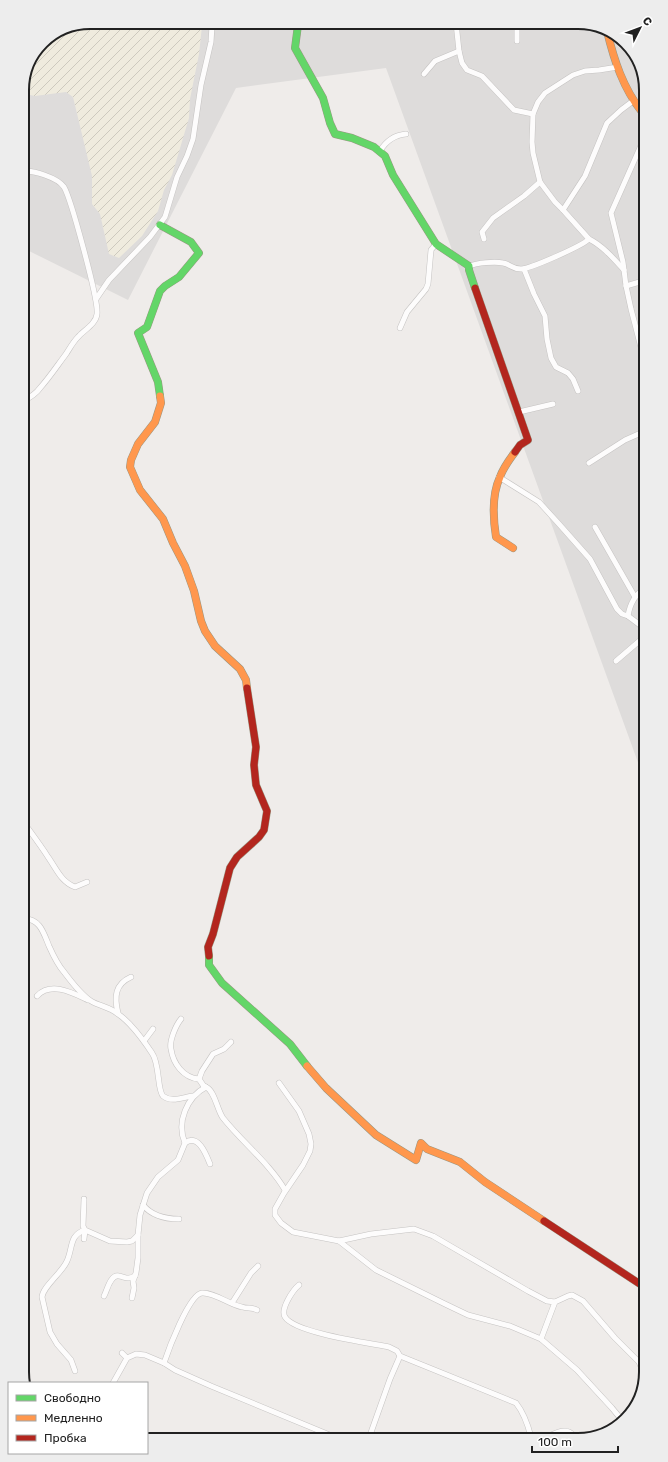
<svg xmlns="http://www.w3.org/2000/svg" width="668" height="1462" viewBox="0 0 668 1462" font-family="Rubik,sans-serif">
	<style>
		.residential { fill: #dedcdb }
		.farmland { fill: url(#farmland-furrows) }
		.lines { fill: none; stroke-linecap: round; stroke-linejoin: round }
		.street-casing { stroke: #c5c3c2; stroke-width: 6 }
		.fast-casing { stroke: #999682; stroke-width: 8 }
		.slow-casing { stroke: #999682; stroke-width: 8 }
		.jam-casing { stroke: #999682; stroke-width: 8 }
		.street { stroke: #fdfcfc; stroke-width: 5 }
		.fast { stroke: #63d668; stroke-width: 7 }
		.slow { stroke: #ff974d; stroke-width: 7 }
		.jam { stroke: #b3261e; stroke-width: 7 }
		.rim { fill: none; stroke: #212121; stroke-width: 2 }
	</style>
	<defs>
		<pattern id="farmland-furrows" width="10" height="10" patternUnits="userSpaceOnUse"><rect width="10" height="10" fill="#efebde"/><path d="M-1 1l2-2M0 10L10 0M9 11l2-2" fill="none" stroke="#cdc9be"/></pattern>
	</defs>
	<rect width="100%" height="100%" fill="#efecea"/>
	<polygon class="residential" points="583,22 620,36 642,68 644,779 386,68 236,88 128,300 23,248 22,86 42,42 64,27"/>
	<polygon class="farmland" points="202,26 199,54 190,99 189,118 172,175 164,190 158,211 142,236 119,258 109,254 100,214 92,204 92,176 73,97 66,92 35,96 30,95 23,84 42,42 64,27"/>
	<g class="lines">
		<defs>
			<g id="street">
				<polyline points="456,23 459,51 462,63 467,70 482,76 514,110 533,114"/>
				<polyline points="517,23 517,41"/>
				<polyline points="298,26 309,27 318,25"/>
				<path d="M618 67 599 70 585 71 573 75 545 93 538 102 533 114 532 142 533 153 540 182 555 202 563 210 589 239C603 246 614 259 624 270"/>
				<polyline points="424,74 435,61 459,51"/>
				<polyline points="643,141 611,213 623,262 626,286 631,309 643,355"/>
				<path d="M380 151C386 141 395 135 406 134"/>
				<path d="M22 172C32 169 58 178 64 187 71 199 99 301 97 314 96 324 84 330 78 337 73 342 70 348 66 354 57 366 49 378 40 388 36 394 29 398 23 401"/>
				<polyline points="563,210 585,176 607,123 621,110 633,101"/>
				<polyline points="484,239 482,232 493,218 524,196 540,182"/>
				<path d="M469 266C477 263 495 261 503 263 510 264 512 269 521 269 530 269 582 246 589 239"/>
				<polyline points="524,269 534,294 545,316 547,339 551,358 556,367 568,373 573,379 578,391"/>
				<polyline points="626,286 643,281"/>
				<polyline points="96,299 109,280 150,237 165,217 177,177 187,156 193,139 201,85 211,42 212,26"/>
				<polyline points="400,328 407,312 426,289 428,284 431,250 436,244"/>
				<polyline points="519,412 553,404"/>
				<polyline points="589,463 625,440 643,432"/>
				<polyline points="499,477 539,502 559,524 590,559 617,609 622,614 628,616 644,628"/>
				<polyline points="595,527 635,597"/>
				<polyline points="641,544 644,549"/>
				<path d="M628 616C630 603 635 596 644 588"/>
				<polyline points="616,661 644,637"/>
				<path d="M24 823C32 834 41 846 48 857 56 868 61 882 75 887L87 882"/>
				<path d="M24 919C40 918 44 934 49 946 53 955 57 964 64 972 70 980 83 996 91 1001 99 1006 110 1007 118 1014 130 1022 144 1041 152 1053 160 1064 157 1090 163 1096 172 1103 183 1097 193 1096"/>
				<path d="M37 996C51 981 73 993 88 1000"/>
				<path d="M118 1013C114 997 115 984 131 977"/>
				<path d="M181 1019C176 1025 169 1041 171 1049 173 1063 183 1078 199 1079"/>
				<polyline points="144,1041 153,1029"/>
				<polyline points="279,1083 299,1111 309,1134 311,1144 310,1151 303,1165 284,1193 275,1209 275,1215 281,1223 293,1232 339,1241 371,1234 414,1229 433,1236 528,1291 547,1301 555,1302"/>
				<polyline points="206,1087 203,1085 199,1079 202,1071 213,1054 224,1049 231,1042"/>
				<path d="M185 1143C198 1133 206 1154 210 1164"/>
				<path d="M84 1199 83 1226 85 1230 110 1241 127 1242 132 1241 138 1235 140 1215 147 1193 158 1177 178 1160 185 1143C176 1122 187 1097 206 1087 215 1091 217 1110 223 1118 242 1142 270 1164 285 1190"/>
				<path d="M143 1205C152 1216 166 1219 179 1219"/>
				<polyline points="339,1241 376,1270 445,1304 468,1315 510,1326 541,1339 555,1302 568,1296 572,1295 583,1301 615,1338 639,1362 642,1369 643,1381"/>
				<path d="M299 1285C293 1290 280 1309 285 1317 295 1333 369 1343 389 1347L397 1351 400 1356 516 1403C524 1413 528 1425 531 1437"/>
				<path d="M104 1296C107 1291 110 1274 119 1276 125 1277 128 1280 135 1276"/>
				<polyline points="132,1298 134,1288 133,1281 136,1273 138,1258 138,1235"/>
				<polyline points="232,1303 251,1273 258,1266"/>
				<polyline points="541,1339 577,1370 612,1408 621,1419"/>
				<polyline points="122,1353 127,1358"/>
				<path d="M164 1363C168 1351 189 1294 202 1293 214 1292 230 1305 242 1307 248 1309 252 1307 257 1310"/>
				<path d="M75 1371 71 1360 57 1344 50 1332 42 1297C43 1286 62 1273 67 1261 73 1248 69 1235 85 1230L84 1239"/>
				<polyline points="113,1383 127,1358 136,1354 145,1355 164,1363 175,1370 211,1386 337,1438"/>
				<path d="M547 1437C557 1432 567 1427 574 1436"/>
				<polyline points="369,1438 390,1379 400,1356"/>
			</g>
			<g id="fast">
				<polyline points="298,25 295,48 323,98 330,123 335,134 352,138 374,147 385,156 393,175 436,244 469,266 469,270 475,288"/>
				<polyline points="160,225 191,242 199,253 179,277 165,286 160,291 147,327 138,333 158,382 160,396"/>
				<polyline points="209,956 209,965 222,983 290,1044 307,1066"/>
			</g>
			<g id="slow">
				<path d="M607 31C614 60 623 88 642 112"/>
				<polyline points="160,396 161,403 155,422 138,444 131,460 130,467 140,490 163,519 173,543 185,566 194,591 201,621 205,631 215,646 240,669 246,680 247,688"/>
				<path d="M513 548 496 537C493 518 492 494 500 477 503 468 509 460 515 452"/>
				<polyline points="307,1066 326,1088 376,1135 416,1160 421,1143 427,1149 460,1162 485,1182 544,1221"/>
			</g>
			<g id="jam">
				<polyline points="475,288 528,440 520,445 515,452"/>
				<polyline points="209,956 208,947 213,934 230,868 237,857 259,837 264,830 267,811 256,785 254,765 256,747 247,688"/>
				<polyline points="544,1221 646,1288"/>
			</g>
		</defs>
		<use href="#street" class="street-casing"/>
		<use href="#fast" class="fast-casing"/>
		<use href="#slow" class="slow-casing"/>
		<use href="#jam" class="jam-casing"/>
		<use href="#street" class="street"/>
		<use href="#fast" class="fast"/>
		<use href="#slow" class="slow"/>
		<use href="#jam" class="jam"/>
	</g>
	<path d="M0 0H668V1462H0ZM90 29H578A61 61 0 0 1 639 90V1372A61 61 0 0 1 578 1433H90A61 61 0 0 1 29 1372V90A61 61 0 0 1 90 29Z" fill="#ededed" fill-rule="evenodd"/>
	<path class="rim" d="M90 29H578A61 61 0 0 1 639 90V1372A61 61 0 0 1 578 1433H90A61 61 0 0 1 29 1372V90A61 61 0 0 1 90 29Z"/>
	<rect x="8" y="1382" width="140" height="72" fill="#ffffff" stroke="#a6a6a6"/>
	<rect x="16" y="1395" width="20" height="6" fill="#63d668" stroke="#a6a6a6"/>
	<text x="44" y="1402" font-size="12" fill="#212121">Свободно</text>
	<rect x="16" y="1415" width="20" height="6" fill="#ff974d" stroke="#a6a6a6"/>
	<text x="44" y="1422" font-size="12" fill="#212121">Медленно</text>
	<rect x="16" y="1435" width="20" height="6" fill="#b3261e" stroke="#a6a6a6"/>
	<text x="44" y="1442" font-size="12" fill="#212121">Пробка</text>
	<g transform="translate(640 28) rotate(48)" stroke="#ffffff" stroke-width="3" paint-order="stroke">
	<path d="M0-3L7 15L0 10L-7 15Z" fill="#212121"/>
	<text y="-6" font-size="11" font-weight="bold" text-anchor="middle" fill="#212121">С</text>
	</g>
	<path d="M532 1446v6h86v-6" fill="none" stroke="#212121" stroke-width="2"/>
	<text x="538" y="1446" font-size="12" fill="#212121" stroke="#ffffff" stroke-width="3" paint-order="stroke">100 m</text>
</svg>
